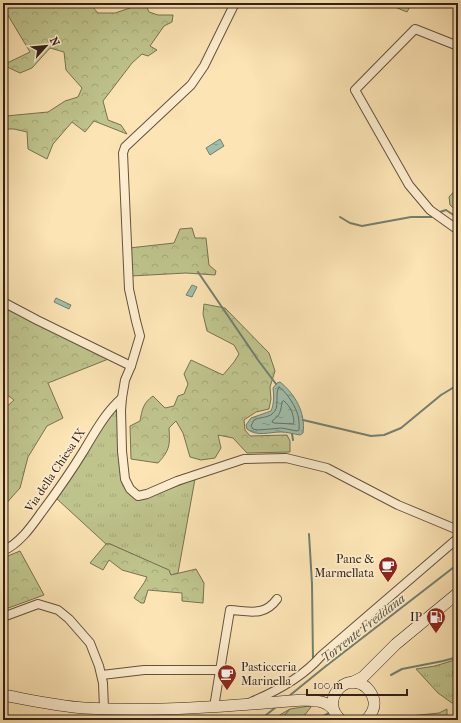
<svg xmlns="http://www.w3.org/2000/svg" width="461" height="723" viewBox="0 0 461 723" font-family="'IM FELL French Canon',serif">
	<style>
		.grass { fill: url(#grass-tufts); stroke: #787252 }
		.forest { fill: url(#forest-crowns); stroke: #787252 }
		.water { fill: url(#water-ripples); stroke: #737f71 }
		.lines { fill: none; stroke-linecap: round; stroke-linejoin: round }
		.shore { stroke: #687062; stroke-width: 1 }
		.stream { stroke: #737f71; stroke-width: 2 }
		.minor-casing { stroke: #64513f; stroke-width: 10 }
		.secondary-casing { stroke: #322018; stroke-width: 12 }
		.minor { stroke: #fdedce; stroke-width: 8 }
		.secondary { stroke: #fdedce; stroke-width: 11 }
		.labels { text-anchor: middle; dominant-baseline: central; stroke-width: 3.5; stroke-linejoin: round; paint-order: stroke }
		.street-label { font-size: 12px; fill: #322018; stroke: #fdedce }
		.poi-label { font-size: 12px; fill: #322018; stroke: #fdedce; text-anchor: end }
		.water-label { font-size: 13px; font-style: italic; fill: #535045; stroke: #fdedce }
	</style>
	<defs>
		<pattern id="grass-tufts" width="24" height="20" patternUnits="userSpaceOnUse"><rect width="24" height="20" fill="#bfc48d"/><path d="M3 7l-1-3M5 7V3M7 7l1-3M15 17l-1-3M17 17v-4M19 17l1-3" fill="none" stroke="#a5a879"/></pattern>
		<pattern id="forest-crowns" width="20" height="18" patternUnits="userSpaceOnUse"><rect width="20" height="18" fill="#bfc48d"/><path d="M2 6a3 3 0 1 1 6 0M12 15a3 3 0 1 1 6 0" fill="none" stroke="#a5a879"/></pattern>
		<pattern id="water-ripples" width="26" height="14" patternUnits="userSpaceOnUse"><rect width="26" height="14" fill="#9fbfad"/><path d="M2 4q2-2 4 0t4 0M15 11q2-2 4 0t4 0" fill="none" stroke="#829b8c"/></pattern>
	</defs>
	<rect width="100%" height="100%" fill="#fce4b4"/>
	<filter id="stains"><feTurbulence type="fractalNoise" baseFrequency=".005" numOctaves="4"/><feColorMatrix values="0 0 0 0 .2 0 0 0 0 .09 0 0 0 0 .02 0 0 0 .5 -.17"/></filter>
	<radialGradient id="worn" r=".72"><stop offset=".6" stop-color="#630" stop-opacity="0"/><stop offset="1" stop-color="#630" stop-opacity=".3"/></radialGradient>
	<g class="grass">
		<polygon points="114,410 118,413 124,482 142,499 147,498 195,479 178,573 171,575 168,570 110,544 106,544 57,499 90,444"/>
		<polygon points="458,659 458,670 453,671 456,702 452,703 438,693 416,669 435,666"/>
		<polygon points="309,706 311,707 304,716 314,716 315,720 280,720 290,709"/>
		<polygon points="447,709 447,720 401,720 400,717 439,713"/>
	</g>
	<g class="forest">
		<polygon points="3,3 89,3 98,13 115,13 145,3 149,12 158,15 173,15 172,22 164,26 150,46 157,50 148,56 142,54 132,63 103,101 108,120 121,125 127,134 94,121 85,132 72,122 53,144 47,159 28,149 27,132 14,129 3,129 3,111 6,116 48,112 65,101 78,97 82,88 66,70 64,52 50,48 32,68 20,73 3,65 30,52 3,7"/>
		<polygon points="385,3 412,3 407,12"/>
		<polygon points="458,187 458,212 450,205 449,197"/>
		<polygon points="192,228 195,238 206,238 209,265 216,271 215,275 186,273 131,276 129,248 174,243 180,229"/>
		<polygon points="3,304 111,358 48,383 63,418 47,426 28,457 20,488 3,507 3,410 14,400 6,394 3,395"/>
		<path d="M204 304 225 308 269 353 275 371 270 387 271 399 269 409 256 412 244 420 245 430 250 436 287 435 290 441V452L247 453 233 438 218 435 221 448 215 458 201 460 190 457 183 433 176 421 169 428C170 445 170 450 158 463L131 459 130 426 140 421C142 410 143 403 153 396L165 408 174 406 178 396 184 394 188 384 184 374 191 360 223 375 234 362 239 354 234 345 207 331 203 314Z"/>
		<path d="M106 544H110L169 570 171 575 196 569 204 583 203 603 182 601V593L148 590 144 603H141L134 598C138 590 144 585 147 577L122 570 109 560 103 570 90 563Z"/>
		<polygon points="20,551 44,595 3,610 3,558"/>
		<polygon points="458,670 458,701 456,702 453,671"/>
		<polygon points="290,709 280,720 271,720"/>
	</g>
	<g class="water">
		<polygon points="220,139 224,146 210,155 206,148"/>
		<polygon points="192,285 197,287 192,297 186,295"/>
		<polygon points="56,298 71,305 69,309 54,302"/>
		<path d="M280 382C295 394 306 413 303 433L300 435C294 434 287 432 281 432 269 432 257 437 247 429L246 425 251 418 271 411C274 404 274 396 273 388L277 383Z"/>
	</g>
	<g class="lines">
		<g class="shore">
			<path d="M279 387C283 389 285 393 288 396 296 408 300 415 299 430L297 431 282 428 258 430 253 429 251 426 254 420C260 417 267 418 272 414 281 408 274 394 279 387Z"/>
			<path d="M284 401C291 407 293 413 294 422L293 424 274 423 272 422 273 420C280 416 281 410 282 402Z"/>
		</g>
		<g class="stream">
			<polyline points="440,212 446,210 458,218"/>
			<polyline points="340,217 350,223 362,226 411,217 432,217"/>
			<polyline points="198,272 258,360 276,384"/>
			<polyline points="303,420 371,436 384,435 401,428 441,395 456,386"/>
			<polyline points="292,434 293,440"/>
			<polyline points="309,534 312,584 313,660"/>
			<polyline points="391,675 402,669 443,661 458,657"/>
			<polyline points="289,696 326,666 458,564"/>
			<polyline points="260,720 276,707"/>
			<polyline points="316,720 329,713"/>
		</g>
		<defs>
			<g id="minor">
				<polyline points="235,3 204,66 191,85 125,147 123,153 129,289 136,321 140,336 131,366 125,380 122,398 121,410 122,451 125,479 130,489 138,496 147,494 177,481 244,459 286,458 327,468 398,505 458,530"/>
				<polyline points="458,46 415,29 355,90 409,185 430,210 458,230"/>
				<polyline points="3,302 37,320 131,366"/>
				<path d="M3 551C20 543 31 527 41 513 56 493 70 473 83 452 95 432 105 413 122 398"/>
				<polyline points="3,617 38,604 58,610 69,619 90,643 99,666 103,683 104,708"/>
				<polyline points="102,675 144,670 221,670"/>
				<path d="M251 702C277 691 303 677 321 656L458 538"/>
				<path d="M214 707 230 610C249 611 264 617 277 599"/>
			</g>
			<g id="secondary">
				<polyline points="351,683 363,677 396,644 458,593"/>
				<path d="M3 695C30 700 57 706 84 708 157 712 231 706 303 700 315 701 325 700 333 709"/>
				<path d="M341 720C319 702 345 670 366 687 370 691 373 695 374 701 375 708 371 715 366 720"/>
			</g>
		</defs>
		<use href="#minor" class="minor-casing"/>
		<use href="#secondary" class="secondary-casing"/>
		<use href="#minor" class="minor"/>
		<use href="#secondary" class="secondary"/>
	</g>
	<defs>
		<symbol id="cafe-pin" viewBox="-11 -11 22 30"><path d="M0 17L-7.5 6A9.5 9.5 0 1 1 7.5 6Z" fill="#8f2418" stroke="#fdedce"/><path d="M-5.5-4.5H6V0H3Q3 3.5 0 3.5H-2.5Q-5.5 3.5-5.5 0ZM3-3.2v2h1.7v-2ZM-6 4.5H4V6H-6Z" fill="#fff"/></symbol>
		<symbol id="fuel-pin" viewBox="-11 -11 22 30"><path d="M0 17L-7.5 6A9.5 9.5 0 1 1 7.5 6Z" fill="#8f2418" stroke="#fdedce"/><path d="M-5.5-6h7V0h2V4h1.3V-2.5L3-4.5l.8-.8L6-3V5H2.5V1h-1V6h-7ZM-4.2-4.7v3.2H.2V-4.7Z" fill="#fff"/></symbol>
	</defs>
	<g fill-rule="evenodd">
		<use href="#cafe-pin" x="377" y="555" width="22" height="30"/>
		<use href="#fuel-pin" x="425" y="606" width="22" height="30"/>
		<use href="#cafe-pin" x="216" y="663" width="22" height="30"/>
	</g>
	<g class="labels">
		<g class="street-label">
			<text transform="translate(55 470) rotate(-56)">Via della Chiesa IX</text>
		</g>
		<g class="poi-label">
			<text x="374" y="559">Pane &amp;<tspan x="374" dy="14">Marmellata</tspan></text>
			<text x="422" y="617">IP</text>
			<text x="241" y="667" text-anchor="start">Pasticceria<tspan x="241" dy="14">Marinella</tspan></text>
		</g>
		<g class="water-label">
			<text transform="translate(363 628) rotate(-38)">Torrente Freddana</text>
		</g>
	</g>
	<rect width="461" height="723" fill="none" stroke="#fce4b4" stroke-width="16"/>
	<rect x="4" y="4" width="453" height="715" fill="none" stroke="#322018" stroke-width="2"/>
	<rect x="8" y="8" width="445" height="707" fill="none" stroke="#322018"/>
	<g transform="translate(46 46) rotate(63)" stroke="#fdedce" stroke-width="3" paint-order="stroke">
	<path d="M0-3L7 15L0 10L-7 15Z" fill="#322018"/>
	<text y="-6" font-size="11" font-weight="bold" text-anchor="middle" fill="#322018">N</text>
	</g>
	<path d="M307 689v6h100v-6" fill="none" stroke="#322018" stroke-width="2"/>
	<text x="313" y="689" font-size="12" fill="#322018" stroke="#fdedce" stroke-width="3" paint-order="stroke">100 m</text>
	<rect width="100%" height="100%" filter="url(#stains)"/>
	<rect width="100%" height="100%" fill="url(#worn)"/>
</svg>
